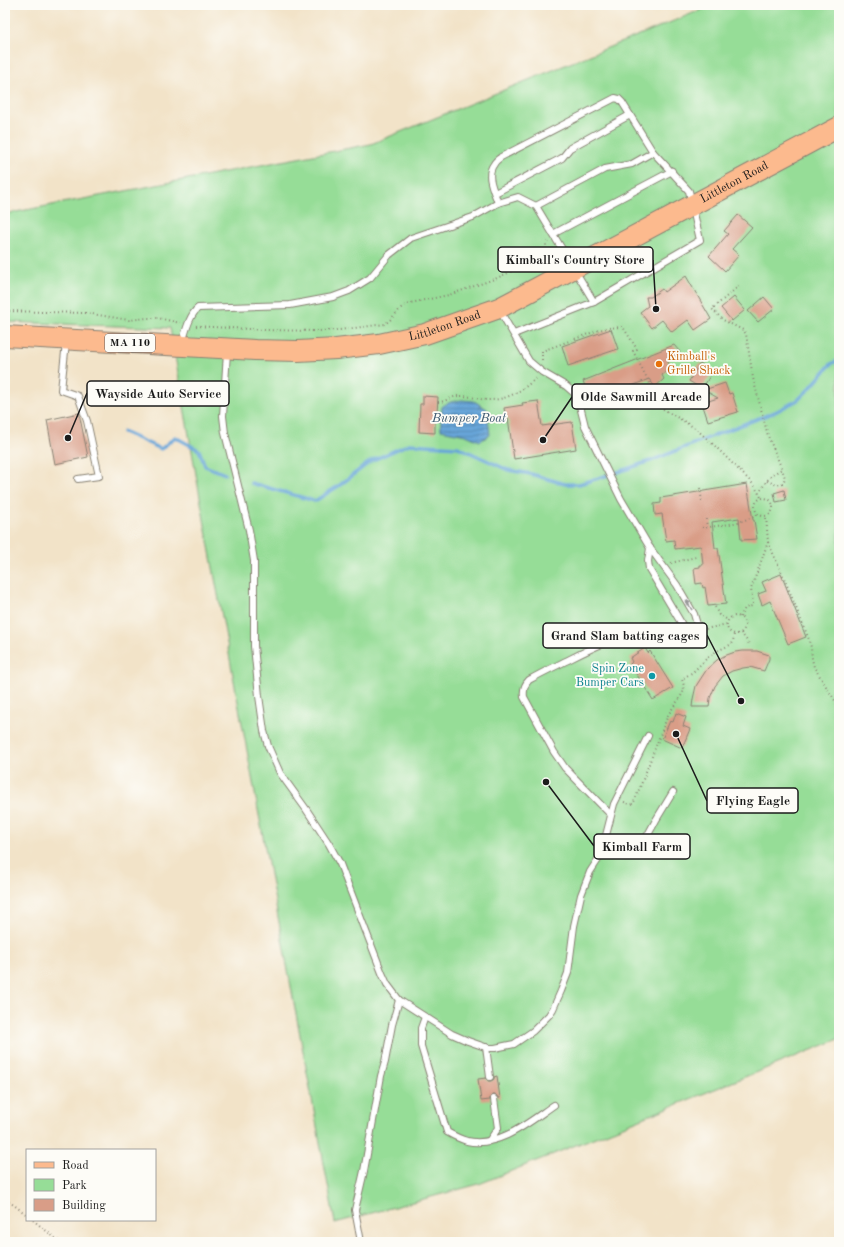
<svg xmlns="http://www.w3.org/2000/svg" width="844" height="1247" viewBox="0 0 844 1247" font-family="'Old Standard TT',serif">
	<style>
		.park { fill: #96dd97; stroke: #597c5a }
		.water { fill: url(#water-rules); stroke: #42617a }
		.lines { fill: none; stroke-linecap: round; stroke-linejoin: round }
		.stream { stroke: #67a6d9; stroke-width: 3.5 }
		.building { fill: #d99d87 }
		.service-casing { stroke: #878072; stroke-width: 8 }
		.primary-casing { stroke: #878072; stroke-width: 22 }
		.path { stroke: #878072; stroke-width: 2; stroke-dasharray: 1 3; stroke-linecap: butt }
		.service { stroke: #fff; stroke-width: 6 }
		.primary { stroke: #fcba8e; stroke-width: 20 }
		.oneway { fill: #999 }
		.food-dot { fill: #e8710a; stroke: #fdfcf7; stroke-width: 1.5 }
		.culture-dot { fill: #0f9aa8; stroke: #fdfcf7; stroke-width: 1.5 }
		.labels { text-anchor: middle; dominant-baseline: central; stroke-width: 3.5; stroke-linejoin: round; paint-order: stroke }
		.shield { fill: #fdfcf7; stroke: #605f5e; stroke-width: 1 }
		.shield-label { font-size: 11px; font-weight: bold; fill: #1c1c1c }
		.street-label { font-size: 12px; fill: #1c1c1c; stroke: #fdfcf7 }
		.food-label { font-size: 12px; fill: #c56008; stroke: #fdfcf7; text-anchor: start }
		.culture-label { font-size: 12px; fill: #0d838f; stroke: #fdfcf7; text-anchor: end }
		.water-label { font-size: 13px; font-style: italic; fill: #3e5a71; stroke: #fdfcf7 }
		.leader { fill: none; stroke: #1c1c1c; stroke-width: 1.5 }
		.callout-dot { fill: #1c1c1c; stroke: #fdfcf7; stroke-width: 1.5 }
		.callout { fill: #fdfcf7; stroke: #1c1c1c; stroke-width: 1.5 }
		.callout-label { font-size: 13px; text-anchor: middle; font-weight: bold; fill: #1c1c1c }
	</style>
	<defs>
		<pattern id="water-rules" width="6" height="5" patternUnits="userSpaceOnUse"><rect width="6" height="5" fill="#67a6d9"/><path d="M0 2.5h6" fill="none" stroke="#5486af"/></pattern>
	</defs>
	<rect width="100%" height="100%" fill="#fdfcf7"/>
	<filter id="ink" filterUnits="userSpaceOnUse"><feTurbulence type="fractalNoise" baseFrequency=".025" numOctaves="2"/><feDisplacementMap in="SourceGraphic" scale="8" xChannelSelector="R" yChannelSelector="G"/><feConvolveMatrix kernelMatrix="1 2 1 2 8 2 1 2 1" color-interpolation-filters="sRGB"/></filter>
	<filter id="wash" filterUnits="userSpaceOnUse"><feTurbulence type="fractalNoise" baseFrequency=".012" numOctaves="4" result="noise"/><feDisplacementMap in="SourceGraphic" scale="16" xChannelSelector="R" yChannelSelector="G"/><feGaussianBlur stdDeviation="0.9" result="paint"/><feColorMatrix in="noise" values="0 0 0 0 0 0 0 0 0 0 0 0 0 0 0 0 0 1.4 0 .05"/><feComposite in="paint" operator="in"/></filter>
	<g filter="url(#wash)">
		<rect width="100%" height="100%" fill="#f2e3c8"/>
		<polygon class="park" points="713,5 839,5 839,1039 479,1184 335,1223 205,525 170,328 5,322 5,214 371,144"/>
		<path class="water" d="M461 400 474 401 487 409 490 435 480 441 466 435 441 430C440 422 442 414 442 406L451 402Z"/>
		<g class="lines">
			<g class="stream">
				<polyline points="123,432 161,449 175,437 199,450 205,466 225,474"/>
				<polyline points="251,483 315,501 340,485 371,461 409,444 458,447 508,470 531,474 565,484 579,484 618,472 653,460 713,436 775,412 798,400 811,387 831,364 839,360"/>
			</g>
		</g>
		<g id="blocks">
			<g class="building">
				<polygon points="738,215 752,227 732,249 739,255 725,271 709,256 728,234 724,231"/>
				<polygon points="686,276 711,319 695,330 688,320 672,332 662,320 652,328 640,312 648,306 646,297 651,297 662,289 664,292"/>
				<polygon points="734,297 745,310 732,321 721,308"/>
				<polygon points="764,297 774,309 758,322 748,311"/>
				<polygon points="611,329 618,349 568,366 562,346"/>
				<polygon points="674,345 680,352 667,361 672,367 662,375 664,379 655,387 649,379 591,402 583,381"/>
				<polygon points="700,363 713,371 702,389 689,381"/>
				<polygon points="725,383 729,394 732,393 738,412 708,421 702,403 718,398 704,390"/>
				<polygon points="423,396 438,397 437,414 435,414 435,433 419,432 420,404 423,404"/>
				<polygon points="538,401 542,426 572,422 576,449 514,459 508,418 506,419 504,408 523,405 522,403"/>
				<polygon points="79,413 88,457 55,464 47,420"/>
				<polygon points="747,484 753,520 754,520 757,539 741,540 739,518 712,522 715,548 718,548 726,604 708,606 705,587 703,588 702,583 696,584 694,568 700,567 700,565 703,565 701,546 675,549 674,540 666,541 662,514 655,515 654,504 661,503 661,498"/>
				<polygon points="784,490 786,500 776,502 774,493"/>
				<polygon points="781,574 806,637 788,644 770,601 762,605 758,594 766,591 762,582"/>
				<polygon points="645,648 648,653 650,651 673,688 653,700 630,664 632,662 630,658"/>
				<polygon points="743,651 757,651 769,655 769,659 764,671 750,667 743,668 732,671 723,676 715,686 710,698 709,707 692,707 693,699 696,686 707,669 717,660 724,656 735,652"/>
				<polygon points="676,713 686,717 683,726 690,729 682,748 662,739 670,721 673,722"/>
				<polygon points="497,1076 500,1098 498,1098 496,1095 493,1095 490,1097 490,1100 481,1101 478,1079 486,1078 488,1081 491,1081 494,1079 494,1077"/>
			</g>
		</g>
	</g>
	<g filter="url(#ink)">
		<use href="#blocks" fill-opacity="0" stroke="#878072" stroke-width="1"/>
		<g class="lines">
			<defs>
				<g id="service">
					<polygon points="653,152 689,191 700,240 594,302 536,206 605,169 632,164"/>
					<polyline points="495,193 562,158 570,148 630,115"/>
					<path d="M498 203C494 191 485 175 494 164 495 161 499 159 501 157L615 98 619 99 622 102 653 152"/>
					<polyline points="553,234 672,171"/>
					<path d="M500 311 529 361 542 372 566 386 574 393 580 406 585 426 621 499 650 548 677 585 694 614 698 628C690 636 647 633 632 635 610 639 592 648 572 658 558 665 543 672 529 680 524 685 523 690 524 697L554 752 565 768 610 814"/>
					<polyline points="514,334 594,302"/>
					<polyline points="66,342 61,390 78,396 87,421 99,476 78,479"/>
					<path d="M182 343C186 331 189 316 198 308L290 305 333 297 349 291 370 278 389 255 411 238 473 217 498 203 518 197 536 206"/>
					<polyline points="227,352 223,416 225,433 249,530 254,561 254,646 259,696 264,731 268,746 280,773 306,809 329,844 340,864 382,973 387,984 399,1000 452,1034 468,1041 488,1048 495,1048 514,1044 533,1031 549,1015 553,1009 561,991 568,973 574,926 581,895 590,872 601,855 614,804 648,736"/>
					<polyline points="650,548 648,561 649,569 680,621 685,632"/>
					<polyline points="601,855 619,855 636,852 644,842 656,820 673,792"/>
					<path d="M425 1017 421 1028V1046L447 1132C454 1136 460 1139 467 1141 499 1148 529 1122 554 1105"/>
					<polyline points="486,1047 490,1077"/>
					<polyline points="489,1141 498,1128 494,1099"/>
					<polyline points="361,1242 355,1210 364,1171 381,1076 385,1062 392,1025 399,1000"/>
				</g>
				<g id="primary">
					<path id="s1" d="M5 336 255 350 298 351 336 349 379 344 425 334 499 308 518 298 839 127"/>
				</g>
			</defs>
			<use href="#service" class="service-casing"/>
			<use href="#primary" class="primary-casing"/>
			<g class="path">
				<path d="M739 286 712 309 723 320 743 330 746 334 753 378 768 436 782 469C771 474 765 482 760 492"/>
				<polyline points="5,311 86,313 129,320 147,318 158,318 180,323"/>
				<polyline points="196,326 265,330 318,331 339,330 385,324 390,320 402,307 410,303 449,295 497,278 540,258 546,253 546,244 548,242"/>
				<polyline points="542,360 542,351 599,330 607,328 623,327 637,349 633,351 651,386 646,390 660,407 695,428 714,445 754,485 762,499"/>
				<path d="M438 402C446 402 453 395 462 396 470 396 478 399 486 400 506 401 522 391 536 378"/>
				<polyline points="767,481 777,485 783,483 785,478 782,469"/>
				<polyline points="700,488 702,501"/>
				<circle cx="764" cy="507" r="9"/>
				<polyline points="706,519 707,527"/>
				<path d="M702 528C722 525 741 524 758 514"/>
				<polyline points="768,542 784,578 808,637 811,647 812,659 814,667 839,707"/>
				<polyline points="671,563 696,557"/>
				<polyline points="715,607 719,615 728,620"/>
				<circle cx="736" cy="625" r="9"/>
				<polyline points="740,617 745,608 752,606 753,604 751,589 768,542 766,516"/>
				<polyline points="706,629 727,624"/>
				<polyline points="741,633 748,642 749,645"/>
				<polyline points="624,802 630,804 633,804 635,800 668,715 683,693 684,686 682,679 693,672 707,658 717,651 732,644 733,642 734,634"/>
				<polyline points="5,1200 14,1205 27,1215"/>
				<polyline points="33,1220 60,1242"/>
			</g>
			<use href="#service" class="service"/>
			<use href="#primary" class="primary"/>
		</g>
		<defs><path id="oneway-solid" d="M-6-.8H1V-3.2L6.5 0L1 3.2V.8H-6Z"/></defs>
		<use class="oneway" href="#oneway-solid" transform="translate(689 605) rotate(-120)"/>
	</g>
	<circle class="food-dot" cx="659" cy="364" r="4"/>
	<circle class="culture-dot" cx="652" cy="676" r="4"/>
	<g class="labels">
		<rect class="shield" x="105" y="334" width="50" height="18" rx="3"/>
		<g class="shield-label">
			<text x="130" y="343">MA 110</text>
		</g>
		<g class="street-label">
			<text stroke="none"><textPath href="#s1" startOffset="767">Littleton Road</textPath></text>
			<text stroke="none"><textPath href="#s1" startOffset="443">Littleton Road</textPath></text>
		</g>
		<g class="food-label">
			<text x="667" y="357">Kimball's<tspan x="667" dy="14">Grille Shack</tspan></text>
		</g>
		<g class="culture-label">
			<text x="644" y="669">Spin Zone<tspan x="644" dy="14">Bumper Cars</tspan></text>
		</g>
		<g class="water-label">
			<text x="469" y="418">Bumper Boat</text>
		</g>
	</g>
	<path class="leader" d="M656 309L653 260M68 438L87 393M543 440L572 397M741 701L707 635M676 734L707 801M546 782L594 846"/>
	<g class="callout-dot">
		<circle cx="656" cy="309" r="4"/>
		<circle cx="68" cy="438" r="4"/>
		<circle cx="543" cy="440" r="4"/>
		<circle cx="741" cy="701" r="4"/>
		<circle cx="676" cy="734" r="4"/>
		<circle cx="546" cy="782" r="4"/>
	</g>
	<g class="callout">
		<rect x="498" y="247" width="155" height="25" rx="4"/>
		<rect x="87" y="381" width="142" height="25" rx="4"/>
		<rect x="572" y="384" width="137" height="25" rx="4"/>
		<rect x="543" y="623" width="164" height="25" rx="4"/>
		<rect x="707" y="788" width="91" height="25" rx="4"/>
		<rect x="594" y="834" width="96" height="25" rx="4"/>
	</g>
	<g class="callout-label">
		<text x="575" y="264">Kimball's Country Store</text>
		<text x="158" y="398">Wayside Auto Service</text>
		<text x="641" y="401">Olde Sawmill Arcade</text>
		<text x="625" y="640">Grand Slam batting cages</text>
		<text x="753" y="805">Flying Eagle</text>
		<text x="642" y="851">Kimball Farm</text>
	</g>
	<rect width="844" height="1247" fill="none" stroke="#fdfcf7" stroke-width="20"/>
	<rect x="26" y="1149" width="130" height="72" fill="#fdfcf7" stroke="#a3a29f"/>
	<rect x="34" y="1162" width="20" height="6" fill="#fcba8e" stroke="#a3a29f"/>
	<text x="62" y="1169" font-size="12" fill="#1c1c1c">Road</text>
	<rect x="34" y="1179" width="20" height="12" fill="#96dd97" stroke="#a3a29f"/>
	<text x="62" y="1189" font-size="12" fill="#1c1c1c">Park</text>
	<rect x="34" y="1199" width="20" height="12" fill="#d99d87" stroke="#a3a29f"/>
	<text x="62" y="1209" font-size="12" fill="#1c1c1c">Building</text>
</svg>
